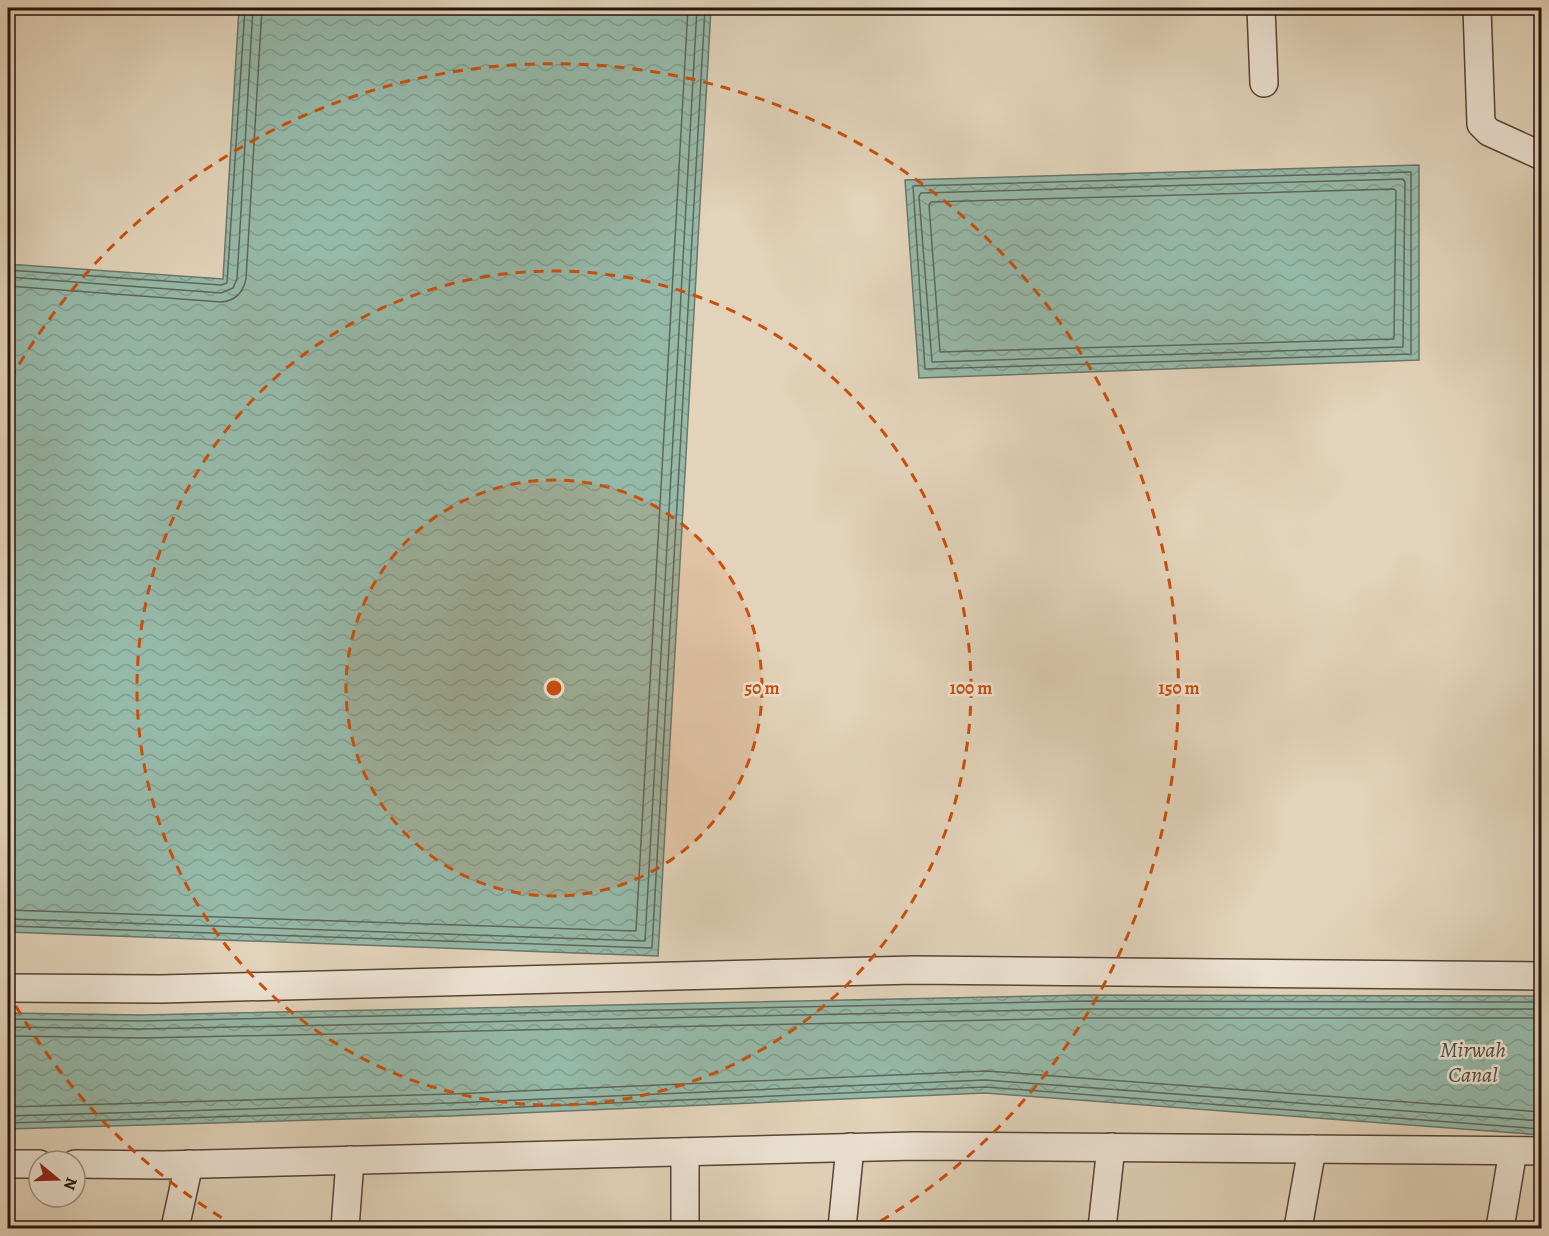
<svg xmlns="http://www.w3.org/2000/svg" width="1549" height="1236" viewBox="0 0 1549 1236" font-family="Alegreya,serif">
	<style>
		.water { fill: url(#water-waves); stroke: #6a776a; stroke-width: 1.5 }
		.lines { fill: none; stroke-linecap: round; stroke-linejoin: round }
		.shore { stroke: #5e675a; stroke-width: 1.5 }
		.street-casing { stroke: #564437; stroke-width: 30 }
		.street { stroke: #ece2d2; stroke-width: 27 }
		.ring { fill: none; stroke: #cb4f0c; stroke-width: 3; stroke-dasharray: 10 8 }
		.labels { text-anchor: middle; dominant-baseline: central; stroke-width: 5; stroke-linejoin: round; paint-order: stroke }
		.water-label { font-size: 22px; font-style: italic; fill: #4e4e42; stroke: #ece2d2 }
		.centre { fill: #cb4f0c; stroke: #ece2d2; stroke-width: 3 }
		.ring-label { font-size: 18px; text-anchor: middle; font-weight: bold; fill: #cb4f0c; stroke: #ece2d2; stroke-width: 5; stroke-linejoin: round; paint-order: stroke }
	</style>
	<defs>
		<pattern id="water-waves" width="16" height="10" patternUnits="userSpaceOnUse" patternTransform="scale(1.5)"><rect width="16" height="10" fill="#96b9a9"/><path d="M0 5q4-4 8 0t8 0" fill="none" stroke="#819e90"/></pattern>
	</defs>
	<rect width="100%" height="100%" fill="#e2d3ba"/>
	<filter id="stains"><feTurbulence type="fractalNoise" baseFrequency=".00333" numOctaves="4"/><feColorMatrix values="0 0 0 0 .2 0 0 0 0 .09 0 0 0 0 .02 0 0 0 .5 -.17"/></filter>
	<radialGradient id="worn" r=".72"><stop offset=".6" stop-color="#630" stop-opacity="0"/><stop offset="1" stop-color="#630" stop-opacity=".3"/></radialGradient>
	<g class="water">
		<polygon points="239,8 711,8 658,956 8,932 8,264 223,279"/>
		<polygon points="1419,165 1419,360 919,378 905,180"/>
		<polygon points="1085,995 1541,996 1541,1135 985,1093 452,1116 8,1129 8,1013 142,1015"/>
	</g>
	<g class="lines">
		<g class="shore">
			<polygon points="1411,172 1411,354 925,369 913,186"/>
			<polygon points="1403,179 1405,182 1403,347 932,362 919,196 921,193"/>
			<polygon points="1394,189 1396,191 1394,339 940,352 929,205 931,202"/>
			<polyline points="8,270 221,285 227,283 245,8"/>
			<polyline points="8,277 221,293 233,288 237,279 253,8"/>
			<path d="M8 286 221 302C235 301 243 293 246 279L262 8"/>
			<polyline points="8,910 636,931 688,8"/>
			<polyline points="8,919 645,941 697,8"/>
			<polyline points="8,926 652,948 705,8"/>
			<polyline points="8,1019 142,1021 1085,1001 1542,1002"/>
			<polyline points="8,1027 143,1029 1085,1009 1542,1009"/>
			<polyline points="8,1036 143,1038 1085,1018 1542,1018"/>
			<polyline points="8,1107 451,1094 986,1071 1542,1112"/>
			<polyline points="8,1116 451,1103 985,1080 1542,1121"/>
			<polyline points="8,1123 452,1110 985,1087 1542,1129"/>
		</g>
		<defs>
			<g id="street">
				<polyline points="1261,8 1264,83"/>
				<polyline points="1477,8 1481,124 1489,132 1542,156"/>
				<polyline points="8,988 161,989 914,970 1542,976"/>
				<polyline points="8,1164 39,1164"/>
				<polyline points="75,1164 163,1165 915,1146 1542,1151"/>
				<polyline points="175,1228 189,1164"/>
				<polyline points="345,1228 350,1160"/>
				<polyline points="685,1228 685,1152"/>
				<polyline points="842,1228 850,1147"/>
				<polyline points="1102,1228 1111,1147"/>
				<polyline points="1298,1228 1312,1149"/>
				<polyline points="1500,1228 1513,1151"/>
			</g>
		</defs>
		<use href="#street" class="street-casing"/>
		<use href="#street" class="street"/>
	</g>
	<circle cx="554" cy="688" r="208" fill="#cb4f0c" fill-opacity=".12"/>
	<g class="ring">
		<circle cx="554" cy="688" r="208"/>
		<circle cx="554" cy="688" r="417"/>
		<path d="M237 1227A625 625 0 0 1 10 996M10 380A625 625 0 1 1 871 1227"/>
	</g>
	<g class="labels">
		<g class="water-label">
			<text x="1473" y="1050">Mirwah<tspan x="1473" dy="25">Canal</tspan></text>
		</g>
	</g>
	<circle cx="554" cy="688" r="9" class="centre"/>
	<g class="ring-label">
		<text x="762" y="694">50 m</text>
		<text x="971" y="694">100 m</text>
		<text x="1179" y="694">150 m</text>
	</g>
	<rect width="1549" height="1236" fill="none" stroke="#e2d3ba" stroke-width="30"/>
	<rect x="9" y="9" width="1531" height="1218" fill="none" stroke="#27150b" stroke-width="3"/>
	<rect x="15" y="15" width="1519" height="1206" fill="none" stroke="#27150b" stroke-width="1.5"/>
	<g transform="translate(57 1179) rotate(109)"><circle r="28" fill="#ece2d2" stroke="#9d9082" stroke-width="1.5"/>
	<path d="M0-4.5L10 22L0 15L-10 22Z" fill="#8f2418"/>
	<text y="-9" font-size="16" font-weight="bold" text-anchor="middle" fill="#27150b">N</text>
	</g>
	<rect width="100%" height="100%" filter="url(#stains)"/>
	<rect width="100%" height="100%" fill="url(#worn)"/>
</svg>
